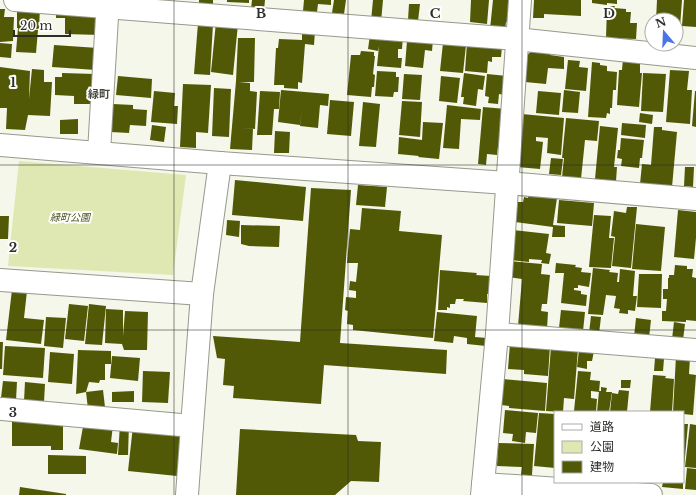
<svg xmlns="http://www.w3.org/2000/svg" width="696" height="495" viewBox="0 0 696 495" font-family="'Libre Baskerville','Noto Sans JP',serif">
	<style>
		.green { fill: #dfe8b3 }
		.building { fill: #515906 }
		.lines { fill: none; stroke-linecap: round; stroke-linejoin: round }
		.minor-casing { stroke: #96998d; stroke-width: 24 }
		.minor { stroke: #fff; stroke-width: 22 }
		.grid { fill: none; stroke: #2d2d29; stroke-width: 1; stroke-opacity: 0.55 }
		.labels { text-anchor: middle; dominant-baseline: central; stroke-width: 4; stroke-linejoin: round; paint-order: stroke }
		.park-label { font-size: 10px; font-style: italic; fill: #4e551f; stroke: #fff }
		.neighbourhood-label { font-size: 11px; font-weight: bold; fill: #47493e; stroke: #fff }
		.grid-label { font-size: 13px; text-anchor: middle; font-weight: bold; fill: #2d2d29; stroke: #fff; stroke-width: 4; stroke-linejoin: round; paint-order: stroke }
	</style>
	<rect width="100%" height="100%" fill="#f4f7ea"/>
	<polygon class="green" points="19,161 186,175 173,275 8,266"/>
	<g class="building">
		<rect x="199" y="0" width="14" height="4"/>
		<polygon points="227,0 249,0 249,3 227,2"/>
		<polygon points="252,0 265,0 264,10 251,9"/>
		<polygon points="304,0 331,0 331,5 318,4 317,12 303,11"/>
		<polygon points="334,0 346,0 344,14 332,13"/>
		<polygon points="373,0 383,0 381,22 371,21"/>
		<polygon points="471,0 489,0 487,24 470,22"/>
		<polygon points="493,0 513,0 510,22 506,22 505,30 490,29"/>
		<polygon points="534,0 581,0 581,16 544,14 544,18 533,18"/>
		<polygon points="592,0 617,0 617,4 607,3 607,5 592,3"/>
		<polygon points="657,0 682,0 680,27 676,26 676,20 656,20"/>
		<polygon points="684,0 696,0 696,27 682,26"/>
		<polygon points="409,4 420,4 418,21 408,20"/>
		<polygon points="17,6 40,7 39,29 17,28"/>
		<polygon points="607,6 615,6 614,8 626,9 626,12 631,12 630,23 637,23 636,39 606,38"/>
		<polygon points="0,9 5,9 4,17 14,17 13,41 0,42"/>
		<polygon points="56,9 93,10 100,20 100,35 65,34 65,18 56,18"/>
		<polygon points="216,22 238,24 233,75 211,72"/>
		<polygon points="198,23 213,24 210,75 194,74"/>
		<polygon points="18,28 38,30 36,53 16,52"/>
		<polygon points="302,30 315,31 314,45 305,44 302,83 298,82 298,89 284,88 284,85 274,85 276,48 278,48 279,39 302,40"/>
		<polygon points="370,35 403,36 402,49 398,49 398,58 402,58 401,68 377,66 379,46 378,51 368,49"/>
		<polygon points="238,38 255,38 254,82 239,82 250,83 250,91 257,92 255,129 241,128 253,129 252,150 230,149 236,81"/>
		<polygon points="433,39 432,51 425,50 423,68 405,66 407,41"/>
		<polygon points="0,43 12,44 11,58 0,57"/>
		<polygon points="443,43 466,45 463,73 440,71"/>
		<polygon points="467,43 502,46 501,57 492,57 492,62 488,61 487,73 465,71"/>
		<polygon points="54,45 98,48 96,70 52,67"/>
		<polygon points="537,48 551,49 550,55 564,57 564,69 548,68 546,84 525,82 528,54"/>
		<polygon points="361,51 374,52 374,56 375,56 373,74 375,75 374,87 372,87 371,97 347,95 351,55 360,55"/>
		<polygon points="623,59 640,60 640,73 642,73 639,107 617,105 619,70 622,70"/>
		<polygon points="568,60 580,61 579,67 588,68 586,91 565,89"/>
		<polygon points="592,62 600,63 600,65 607,66 607,71 617,72 616,90 613,90 612,108 610,108 610,114 607,113 606,118 588,117"/>
		<polygon points="0,67 30,71 29,99 32,69 44,70 44,82 52,82 50,116 28,115 25,130 6,129 7,108 0,108"/>
		<polygon points="670,70 689,71 687,90 692,90 690,124 666,122"/>
		<polygon points="377,71 396,72 396,77 399,77 398,92 394,92 393,97 375,96"/>
		<polygon points="62,73 95,74 91,104 74,104 74,96 55,95 55,77 62,77"/>
		<polygon points="464,73 485,76 483,90 478,89 476,106 463,104 464,97 461,97"/>
		<polygon points="643,73 666,74 663,112 641,111"/>
		<polygon points="404,74 422,75 420,100 402,99"/>
		<polygon points="487,74 507,76 505,95 499,94 498,104 488,103 489,97 485,96"/>
		<polygon points="118,76 152,79 151,98 116,95"/>
		<polygon points="441,76 460,78 457,103 439,101"/>
		<polygon points="183,84 211,85 208,133 196,132 196,148 180,147"/>
		<polygon points="214,88 231,89 229,137 212,136"/>
		<polygon points="281,90 329,94 328,106 320,105 318,128 300,126 302,110 300,125 278,122"/>
		<polygon points="564,90 580,92 578,113 562,112"/>
		<polygon points="154,91 175,93 174,106 178,106 177,124 151,122"/>
		<polygon points="260,91 280,92 279,109 274,109 272,135 257,135"/>
		<polygon points="538,91 561,93 559,115 536,113"/>
		<polygon points="695,91 696,91 696,127 692,126"/>
		<polygon points="330,100 354,102 351,136 327,134"/>
		<polygon points="402,101 422,102 420,137 399,135"/>
		<polygon points="363,102 380,104 376,147 359,146"/>
		<polygon points="113,104 133,105 133,109 147,110 146,126 130,125 129,133 111,132"/>
		<polygon points="447,105 481,109 480,120 461,119 459,149 443,148"/>
		<polygon points="483,107 506,109 500,147 498,147 497,155 487,154 486,165 478,164"/>
		<polygon points="640,113 653,115 652,124 639,122"/>
		<polygon points="522,114 564,118 561,155 547,153 548,138 536,137 536,141 543,142 540,169 517,167"/>
		<polygon points="566,118 599,121 597,141 585,140 581,179 562,177 564,158 562,158"/>
		<polygon points="78,119 78,134 60,134 60,120"/>
		<polygon points="423,122 443,123 439,159 418,157 419,156 398,154 399,137 422,140"/>
		<polygon points="622,123 646,125 645,138 621,135"/>
		<polygon points="152,125 166,127 164,142 150,140"/>
		<polygon points="600,126 618,128 614,167 617,167 616,181 595,179"/>
		<polygon points="654,127 662,127 662,130 677,132 672,187 640,184 642,164 651,165"/>
		<polygon points="275,131 290,132 289,153 274,153"/>
		<polygon points="621,138 644,140 642,158 640,158 639,168 621,166 622,159 617,158 618,150 620,150"/>
		<polygon points="551,158 563,159 561,175 549,174"/>
		<polygon points="685,167 694,167 693,187 684,186"/>
		<polygon points="235,180 306,187 303,221 232,215"/>
		<polygon points="358,185 387,187 385,207 356,205"/>
		<polygon points="311,188 351,190 340,343 447,350 446,374 324,365 321,404 233,398 234,386 223,385 225,359 217,358 213,336 300,342"/>
		<polygon points="529,194 557,198 553,225 565,226 565,237 552,237 553,227 515,222 518,202 523,202 524,197 528,198"/>
		<polygon points="559,200 594,203 592,226 557,223"/>
		<polygon points="627,207 637,207 631,268 612,266 615,237 611,236 614,211 626,213"/>
		<polygon points="362,208 401,211 399,231 442,235 433,338 353,330 353,325 347,324 348,311 345,310 346,297 356,298 356,291 349,290 350,281 356,282 358,263 347,263 350,229 360,230"/>
		<polygon points="678,210 696,212 696,238 694,259 674,257"/>
		<polygon points="594,215 611,216 609,238 614,238 611,268 589,267"/>
		<polygon points="0,216 9,216 8,239 0,239"/>
		<polygon points="227,220 240,221 239,237 226,235"/>
		<polygon points="636,224 665,227 661,271 632,269"/>
		<polygon points="241,225 280,226 279,247 249,246 241,244"/>
		<polygon points="513,230 549,234 546,253 551,254 549,264 541,263 542,260 529,259 529,262 510,260"/>
		<polygon points="509,261 542,264 541,274 550,275 547,304 542,304 541,311 548,312 547,329 518,326 522,279 508,277"/>
		<polygon points="556,263 576,265 575,267 582,268 581,272 591,273 589,287 578,285 578,288 574,288 574,290 581,291 581,294 587,295 586,306 561,303 564,273 555,273"/>
		<polygon points="675,265 687,266 687,269 693,269 692,277 696,278 696,321 686,320 686,322 662,321 662,311 666,311 667,299 663,299 663,289 668,289 668,278 669,278 669,275 674,275"/>
		<polygon points="593,268 610,270 609,272 618,273 617,282 619,282 620,269 635,271 633,296 637,296 635,311 628,310 628,314 619,313 620,309 614,308 616,296 606,295 603,315 588,314"/>
		<polygon points="440,270 477,273 476,275 491,276 490,294 487,294 487,303 463,301 464,299 456,299 455,304 450,304 450,308 447,307 447,310 438,310"/>
		<polygon points="639,274 662,274 661,308 637,307"/>
		<polygon points="12,290 27,291 24,318 44,320 41,344 6,340"/>
		<polygon points="69,304 88,306 84,341 65,339"/>
		<polygon points="89,304 106,306 102,345 85,344"/>
		<polygon points="106,309 123,310 123,336 125,311 148,312 147,350 124,350 122,344 105,343"/>
		<polygon points="561,310 585,312 583,331 559,328"/>
		<polygon points="437,312 477,316 475,337 487,338 486,346 467,344 467,338 454,336 453,343 434,341"/>
		<polygon points="591,316 601,317 599,334 589,333"/>
		<polygon points="46,317 66,318 63,348 44,346"/>
		<polygon points="636,318 651,320 649,338 634,337"/>
		<polygon points="674,322 685,324 683,340 672,339"/>
		<polygon points="0,342 3,342 2,369 0,369"/>
		<polygon points="510,343 550,346 548,376 524,374 524,370 508,369"/>
		<polygon points="5,346 45,348 43,378 3,375"/>
		<polygon points="551,347 578,349 574,399 564,398 563,412 546,411"/>
		<polygon points="78,350 111,351 111,364 105,364 105,380 100,380 99,383 89,382 86,392 103,390 105,407 88,409 86,392 76,394"/>
		<polygon points="579,350 594,351 592,361 587,361 587,369 577,367"/>
		<polygon points="50,352 74,354 72,384 48,382"/>
		<polygon points="112,356 140,358 138,381 110,378"/>
		<polygon points="676,356 690,357 689,374 696,375 693,415 683,414 683,412 673,412"/>
		<polygon points="655,358 664,359 663,371 654,371"/>
		<polygon points="143,371 170,372 168,403 142,402"/>
		<polygon points="578,371 591,372 590,380 600,381 599,392 591,391 591,398 597,399 596,412 574,411"/>
		<polygon points="653,375 666,376 665,378 674,379 672,412 650,412"/>
		<polygon points="503,379 547,383 545,411 509,408 509,406 501,405"/>
		<polygon points="621,380 631,380 630,388 621,388"/>
		<polygon points="3,381 17,382 16,400 1,398"/>
		<polygon points="25,382 45,384 44,402 24,401"/>
		<polygon points="601,387 607,388 606,392 612,392 609,412 597,412 599,391 601,391"/>
		<polygon points="619,390 629,391 627,412 610,412 612,393 618,394"/>
		<polygon points="134,391 134,402 112,402 112,392"/>
		<polygon points="505,410 538,413 536,433 526,432 525,443 512,441 513,434 503,433"/>
		<polygon points="539,413 555,414 555,468 534,466"/>
		<polygon points="12,421 63,421 63,450 51,450 51,446 12,446"/>
		<polygon points="84,421 113,425 111,442 118,443 117,454 79,449"/>
		<polygon points="120,424 129,424 128,455 118,455"/>
		<polygon points="683,424 688,424 684,468 683,468"/>
		<polygon points="690,424 696,425 696,468 685,467"/>
		<polygon points="133,426 175,431 181,437 177,476 128,471"/>
		<polygon points="240,429 356,435 358,441 381,442 379,482 351,481 335,495 236,495"/>
		<polygon points="498,443 534,444 532,475 521,475 522,467 497,466"/>
		<polygon points="48,455 86,456 86,474 48,474"/>
		<polygon points="687,468 696,469 696,490 685,489"/>
		<polygon points="663,482 683,482 683,489 662,487"/>
		<polygon points="20,487 66,494 66,495 19,495"/>
	</g>
	<g class="lines">
		<defs>
			<g id="minor">
				<polyline points="15,0 516,39 696,58"/>
				<polyline points="0,145 220,163 507,183 696,199"/>
				<polyline points="99,152 108,0"/>
				<polyline points="0,280 202,294"/>
				<polyline points="497,334 696,350"/>
				<polyline points="2,409 192,426"/>
				<polyline points="483,484 651,495"/>
				<polyline points="187,495 192,426 202,294 220,163"/>
				<polyline points="482,495 497,334 520,0"/>
			</g>
		</defs>
		<use href="#minor" class="minor-casing"/>
		<use href="#minor" class="minor"/>
	</g>
	<path class="grid" d="M174 0V495M348 0V495M522 0V495M0 165H696M0 330H696"/>
	<g class="labels">
		<g class="park-label">
			<text x="70" y="217">緑町公園</text>
		</g>
		<g class="neighbourhood-label">
			<text x="99" y="94">緑町</text>
		</g>
	</g>
	<g class="grid-label">
		<text x="261" y="18">B</text>
		<text x="435" y="18">C</text>
		<text x="609" y="18">D</text>
		<text x="13" y="87">1</text>
		<text x="13" y="252">2</text>
		<text x="13" y="417">3</text>
	</g>
	<rect x="554" y="411" width="130" height="72" fill="#ffffff" stroke="#ababa9"/>
	<rect x="562" y="424" width="20" height="6" fill="#ffffff" stroke="#ababa9"/>
	<text x="590" y="431" font-size="12" fill="#2d2d29">道路</text>
	<rect x="562" y="441" width="20" height="12" fill="#dfe8b3" stroke="#ababa9"/>
	<text x="590" y="451" font-size="12" fill="#2d2d29">公園</text>
	<rect x="562" y="461" width="20" height="12" fill="#515906" stroke="#ababa9"/>
	<text x="590" y="471" font-size="12" fill="#2d2d29">建物</text>
	<g transform="translate(664 32) rotate(341)"><circle r="19" fill="#ffffff" stroke="#ababa9"/>
	<path d="M0-3L7 15L0 10L-7 15Z" fill="#4a75e8"/>
	<text y="-6" font-size="11" font-weight="bold" text-anchor="middle" fill="#2d2d29">N</text>
	</g>
	<path d="M14 30v6h56v-6" fill="none" stroke="#2d2d29" stroke-width="2"/>
	<text x="20" y="30" font-size="12" fill="#2d2d29" stroke="#ffffff" stroke-width="3" paint-order="stroke">20 m</text>
</svg>
